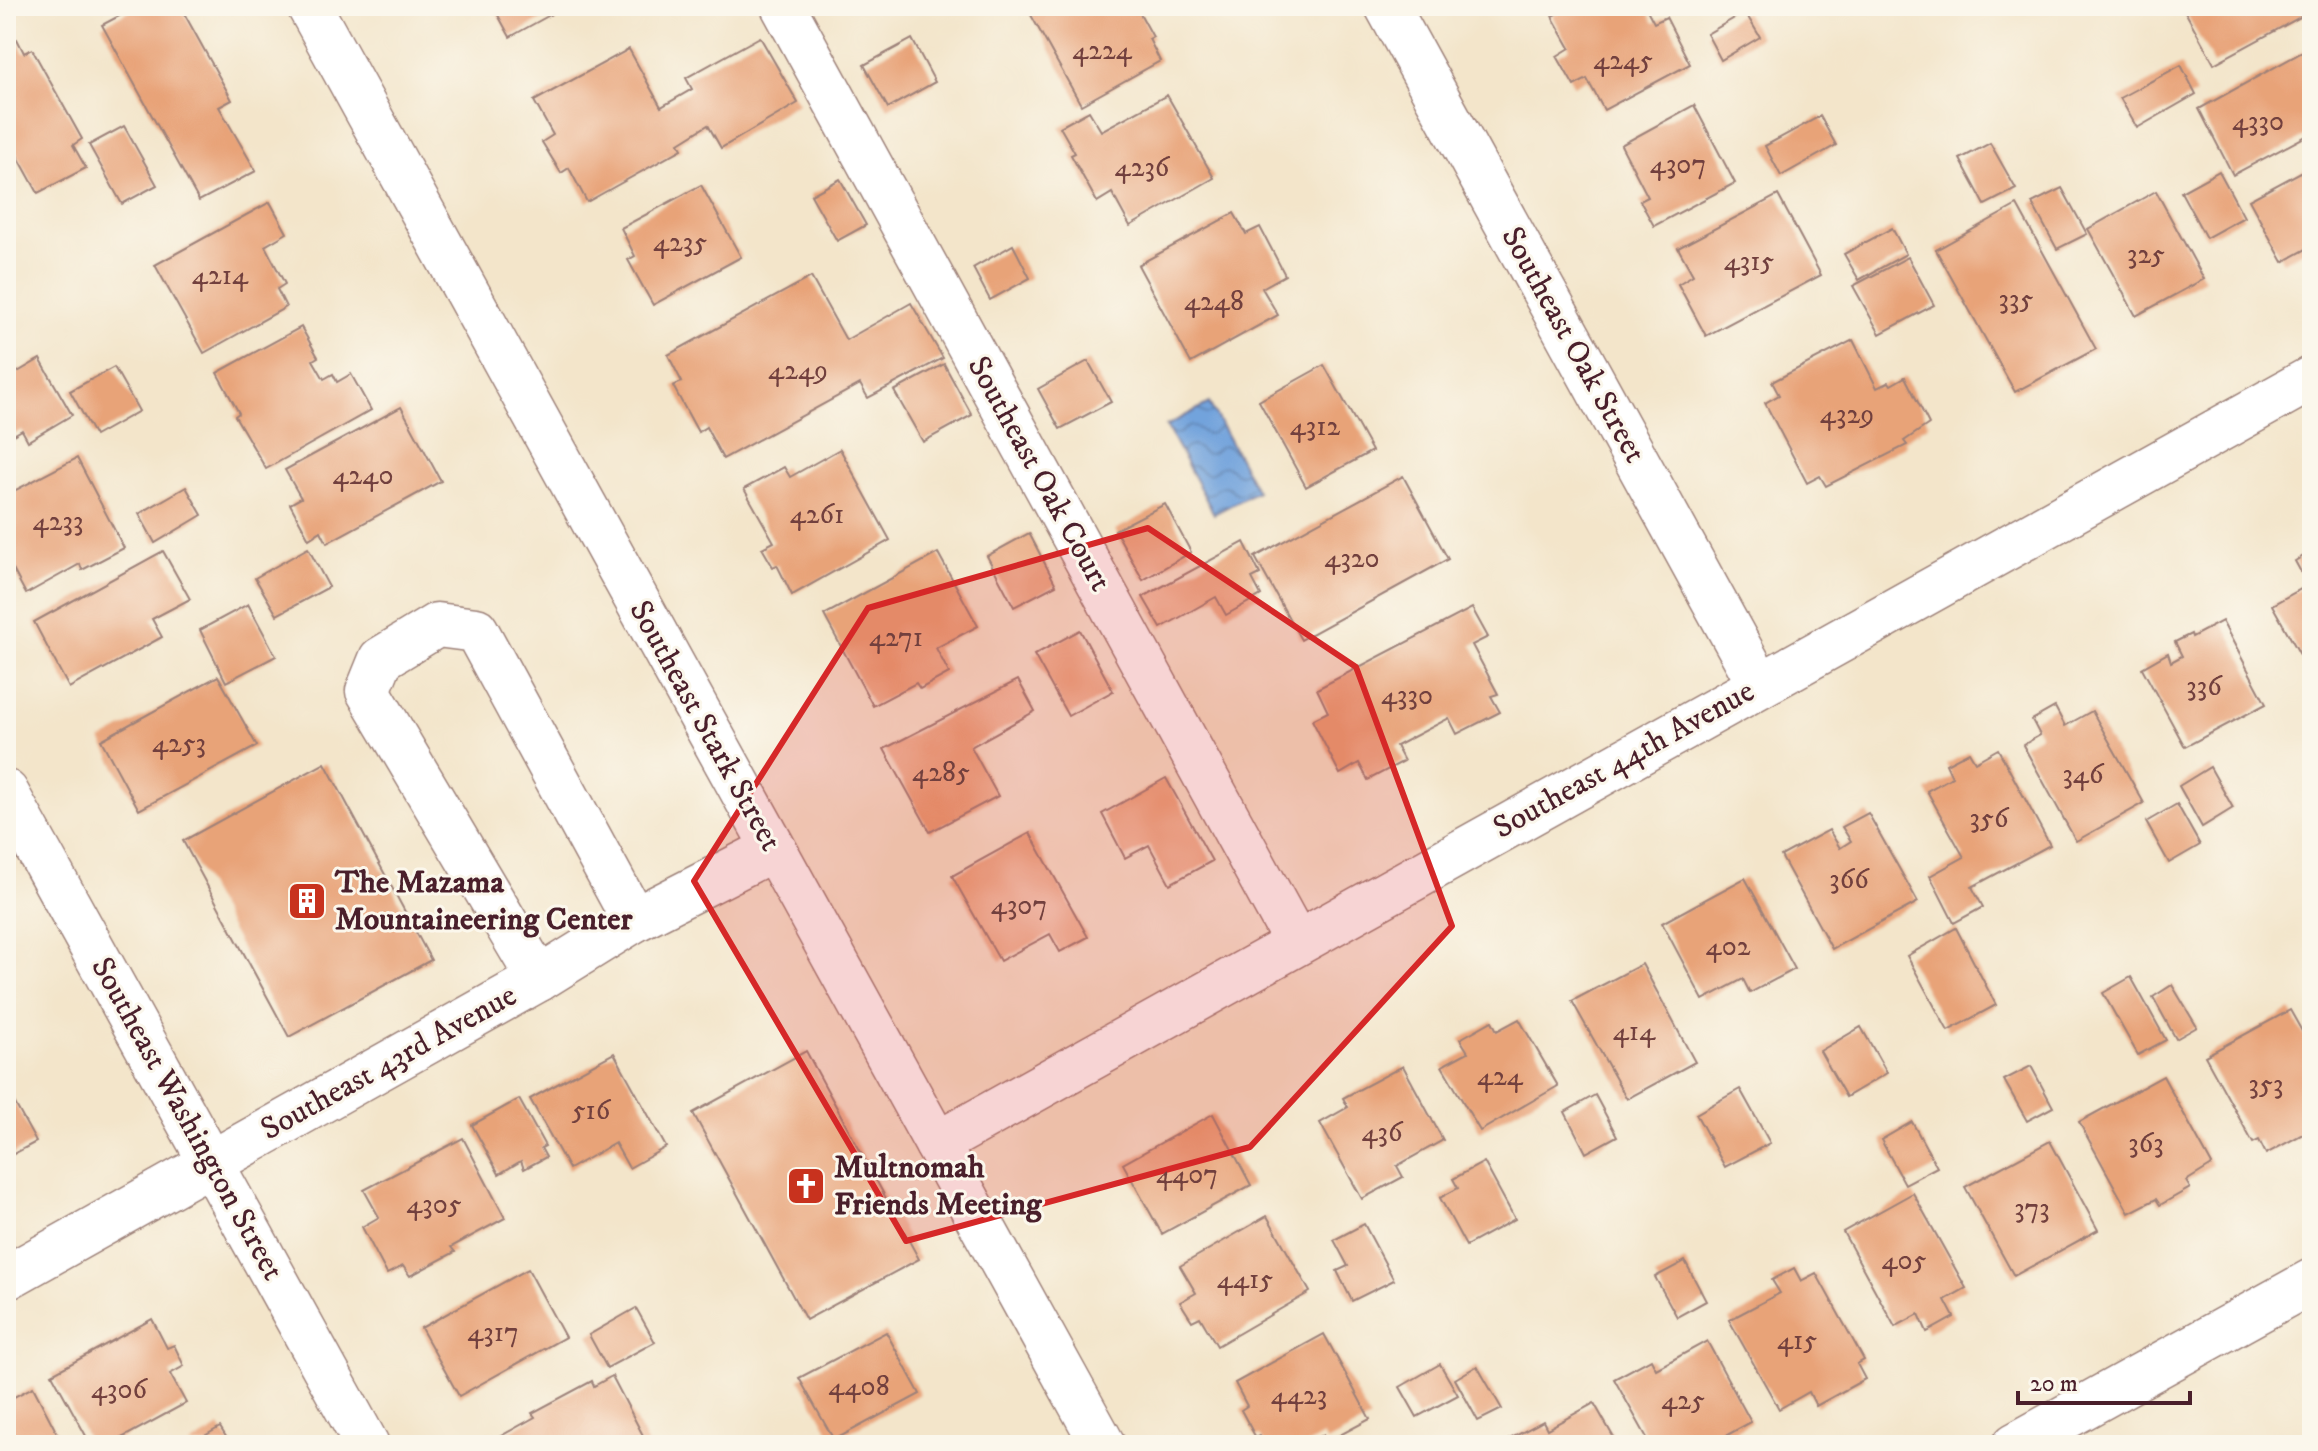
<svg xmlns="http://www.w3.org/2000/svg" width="2318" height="1451" viewBox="0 0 2318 1451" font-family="'IM FELL DW Pica',serif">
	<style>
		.water { fill: url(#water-waves); stroke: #5e6184; stroke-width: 2 }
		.building { fill: #e8a378 }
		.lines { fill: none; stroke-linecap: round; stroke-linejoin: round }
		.minor-casing { stroke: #9e827a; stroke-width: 47 }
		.minor { stroke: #fff; stroke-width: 44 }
		.marked { fill: #d62828; fill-opacity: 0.2; stroke: #d62828; stroke-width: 6; stroke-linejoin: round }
		.labels { text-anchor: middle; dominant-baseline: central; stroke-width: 6; stroke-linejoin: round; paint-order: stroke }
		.number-label { font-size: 28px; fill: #72403e }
		.street-label { font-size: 32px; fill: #4a1f2b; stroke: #fbf7ec }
		.poi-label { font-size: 32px; font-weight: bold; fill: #4a1f2b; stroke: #fbf7ec; text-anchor: start }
	</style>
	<defs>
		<pattern id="water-waves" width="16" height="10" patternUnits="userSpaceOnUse" patternTransform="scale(2)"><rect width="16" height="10" fill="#72a3dc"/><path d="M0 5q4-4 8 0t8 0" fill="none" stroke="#6084b3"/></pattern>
	</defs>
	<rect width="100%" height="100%" fill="#fbf7ec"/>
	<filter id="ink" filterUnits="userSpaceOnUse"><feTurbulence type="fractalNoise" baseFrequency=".0125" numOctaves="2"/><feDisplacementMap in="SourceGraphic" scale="16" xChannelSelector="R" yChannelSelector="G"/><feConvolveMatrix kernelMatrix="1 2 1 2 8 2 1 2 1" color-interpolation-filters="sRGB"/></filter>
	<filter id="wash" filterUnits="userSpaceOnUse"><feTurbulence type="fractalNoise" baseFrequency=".006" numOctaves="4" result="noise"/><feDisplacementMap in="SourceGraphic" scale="32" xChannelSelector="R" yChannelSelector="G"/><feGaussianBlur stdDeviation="1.8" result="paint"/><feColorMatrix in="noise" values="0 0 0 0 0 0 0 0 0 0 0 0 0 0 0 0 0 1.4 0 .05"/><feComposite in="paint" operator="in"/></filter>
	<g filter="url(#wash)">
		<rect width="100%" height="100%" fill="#f3e5ca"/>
		<polygon class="water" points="1209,403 1257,491 1214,514 1166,426"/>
		<g id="blocks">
			<g class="building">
				<polygon points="138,6 180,6 232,100 219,107 256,171 199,201 102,25"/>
				<polygon points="493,6 566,6 510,37"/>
				<polygon points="1026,6 1136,6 1153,37 1149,39 1160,61 1081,105"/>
				<polygon points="1571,6 1645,6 1654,23 1666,17 1690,64 1604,110 1587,79 1574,86 1557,56 1570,48 1552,16"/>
				<polygon points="2182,6 2300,6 2304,15 2214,64"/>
				<polygon points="1745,12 1760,37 1721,60 1707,34"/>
				<polygon points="760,37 798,103 721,148 708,125 679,143 682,149 587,202 569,168 561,173 542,142 553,135 534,101 629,49 661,107 692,89 686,78"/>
				<polygon points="17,39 24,53 32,49 82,139 73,145 86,168 38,193 6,135 6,45"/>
				<polygon points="912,39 935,82 888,108 864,65"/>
				<polygon points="2304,51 2312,64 2312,133 2233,175 2199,109"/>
				<polygon points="2181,65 2196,94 2137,128 2120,98"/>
				<polygon points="1167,95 1214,178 1130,226 1112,193 1097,202 1071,155 1075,153 1060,127 1089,111 1101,131"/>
				<polygon points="1694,105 1735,183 1654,226 1640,201 1648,197 1621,145"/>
				<polygon points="1820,116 1836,145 1781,176 1765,146"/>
				<polygon points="124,126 157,185 122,204 89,145"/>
				<polygon points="1990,143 2016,189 1985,205 1960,159"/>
				<polygon points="2312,166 2312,246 2283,262 2249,200"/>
				<polygon points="2219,171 2244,217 2206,238 2181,192"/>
				<polygon points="840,179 866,225 837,241 811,195"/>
				<polygon points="701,185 741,257 653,305 628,260 635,256 621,228"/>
				<polygon points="2062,188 2087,234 2057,249 2032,203"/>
				<polygon points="2156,191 2204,279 2136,316 2088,229"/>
				<polygon points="1778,195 1821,275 1706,336 1678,284 1693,275 1678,248"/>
				<polygon points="270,202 287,233 265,246 285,284 277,289 286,307 204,353 155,265"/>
				<polygon points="2017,205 2096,349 2015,392 1936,250"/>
				<polygon points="1234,213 1246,234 1260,227 1285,275 1262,288 1278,315 1191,363 1138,265"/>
				<polygon points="1892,228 1906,254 1859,280 1844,254"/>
				<polygon points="1013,245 1030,278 990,300 973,268"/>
				<polygon points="1908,257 1934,305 1880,334 1853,286"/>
				<polygon points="811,277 846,340 911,303 943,358 868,398 860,384 723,459 706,427 698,432 673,386 682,382 668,355"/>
				<polygon points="301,327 318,357 313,360 324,379 333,374 337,382 351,374 371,410 266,469 235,416 239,413 217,373"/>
				<polygon points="1853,340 1877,388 1889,382 1891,385 1905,377 1929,424 1904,441 1907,445 1826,486 1820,476 1807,483 1765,403 1779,395 1772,382"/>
				<polygon points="40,359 72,415 28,441 22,430 6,439 6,379"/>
				<polygon points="1088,361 1111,402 1060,429 1038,389"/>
				<polygon points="944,364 972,415 923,442 894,391"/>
				<polygon points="1324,365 1372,451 1306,487 1259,401"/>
				<polygon points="114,367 139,411 95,436 70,391"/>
				<polygon points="401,407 441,481 327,543 321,531 309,539 290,504 301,498 285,470"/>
				<polygon points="840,449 890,540 792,595 777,565 773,567 762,548 774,542 744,489 784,467 790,477"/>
				<polygon points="77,458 124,548 82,570 80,564 26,594 8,560 6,561 6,495"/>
				<polygon points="1403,476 1448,559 1301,640 1255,557"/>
				<polygon points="186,487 202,515 155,543 139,514"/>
				<polygon points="1165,504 1191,552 1143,580 1115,530"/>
				<polygon points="1029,533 1056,585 1014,607 987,556"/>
				<polygon points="1244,542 1260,574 1252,578 1261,595 1226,615 1216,597 1161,628 1143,597"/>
				<polygon points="308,548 329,587 277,615 255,578"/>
				<polygon points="163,551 190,599 152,619 162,637 69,688 34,622"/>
				<polygon points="2312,551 2312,676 2272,605 2308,585 2295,561"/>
				<polygon points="938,553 978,626 936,648 949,673 920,689 916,683 873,706 824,615"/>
				<polygon points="248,604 276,656 226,682 200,630"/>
				<polygon points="1472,608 1488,637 1472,645 1498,694 1491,696 1500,712 1457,734 1449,718 1396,746 1404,761 1368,780 1359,763 1340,774 1312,720 1328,712 1317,689"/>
				<polygon points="2222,621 2266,704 2185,747 2142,668 2168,653 2171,662 2182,656 2175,642 2191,634 2192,637"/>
				<polygon points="1080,630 1113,691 1068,716 1034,655"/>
				<polygon points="218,676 257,746 139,810 101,740"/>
				<polygon points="1018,680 1035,711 971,747 998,796 930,832 884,749"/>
				<polygon points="2055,707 2065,726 2092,711 2144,803 2076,841 2023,745 2040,735 2032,720"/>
				<polygon points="1998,749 2050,845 1972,887 1983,907 1954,923 1930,876 1964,857 1927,791 1952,777 1946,764 1969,752 1975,762"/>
				<polygon points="325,763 431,960 289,1037 183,841"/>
				<polygon points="2210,767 2233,808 2202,827 2179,786"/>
				<polygon points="1166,778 1212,861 1170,884 1149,845 1125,858 1102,814"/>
				<polygon points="2177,804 2200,845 2169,863 2146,822"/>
				<polygon points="1868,813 1918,902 1832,949 1781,856 1829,830 1840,848 1851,841 1842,827"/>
				<polygon points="1030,833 1088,937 1060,952 1050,934 1000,961 952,876"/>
				<polygon points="1745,878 1795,969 1750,993 1743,979 1703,1000 1662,923"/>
				<polygon points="1956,928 1996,1005 1948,1031 1907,956"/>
				<polygon points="1642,964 1695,1062 1627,1099 1572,1001"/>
				<polygon points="2131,977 2166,1040 2138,1055 2103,993"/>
				<polygon points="2172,985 2197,1027 2176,1039 2153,997"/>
				<polygon points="2290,1010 2312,1049 2312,1112 2306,1115 2312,1129 2266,1154 2259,1140 2253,1143 2205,1056"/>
				<polygon points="1519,1019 1558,1086 1480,1131 1442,1066 1468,1052 1460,1039 1492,1021 1497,1031"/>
				<polygon points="1861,1027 1887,1073 1846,1097 1820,1051"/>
				<polygon points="806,1051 919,1259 806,1320 693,1113"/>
				<polygon points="614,1053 666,1147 629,1168 615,1143 569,1169 530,1099"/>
				<polygon points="1403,1066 1443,1140 1397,1166 1403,1177 1362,1199 1320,1123 1348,1107 1343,1098"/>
				<polygon points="2031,1066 2053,1107 2027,1121 2004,1080"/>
				<polygon points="2163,1076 2212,1165 2186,1181 2190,1188 2160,1205 2156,1199 2129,1213 2079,1122"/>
				<polygon points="6,1087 36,1142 6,1158"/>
				<polygon points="1740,1089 1770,1143 1725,1167 1696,1114"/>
				<polygon points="1595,1095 1617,1136 1586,1153 1565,1112"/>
				<polygon points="519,1099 545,1146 541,1148 546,1157 524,1169 521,1161 499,1174 472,1125"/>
				<polygon points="1213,1114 1251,1185 1162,1234 1123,1164"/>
				<polygon points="1912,1122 1937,1167 1905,1184 1881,1140"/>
				<polygon points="463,1138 505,1218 451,1247 455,1252 410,1276 403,1266 387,1274 362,1227 379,1217 364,1190"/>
				<polygon points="2050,1141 2098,1230 2014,1276 1965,1187"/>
				<polygon points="1484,1162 1515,1219 1466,1246 1440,1198 1458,1188 1453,1179"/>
				<polygon points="1913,1193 1966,1288 1945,1300 1954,1317 1927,1332 1919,1314 1895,1327 1843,1232"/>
				<polygon points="1267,1216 1310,1292 1217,1346 1200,1317 1192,1321 1180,1302 1196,1293 1180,1266"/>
				<polygon points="1364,1224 1394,1280 1352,1301 1337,1271 1348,1266 1334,1240"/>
				<polygon points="1685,1261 1706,1301 1677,1317 1655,1277"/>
				<polygon points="1794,1268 1801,1281 1816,1273 1864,1360 1857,1364 1865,1379 1816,1406 1809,1392 1779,1409 1729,1320 1780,1293 1772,1280"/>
				<polygon points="528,1269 565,1337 459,1396 421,1328"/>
				<polygon points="636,1308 655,1342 607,1368 589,1335"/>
				<polygon points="152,1319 167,1348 174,1345 184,1366 170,1374 186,1403 109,1445 91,1445 52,1374"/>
				<polygon points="886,1332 920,1394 834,1440 799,1378"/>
				<polygon points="1324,1334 1370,1419 1327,1442 1323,1435 1306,1445 1266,1445 1260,1436 1256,1438 1241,1410 1247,1406 1235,1383"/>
				<polygon points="1707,1341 1751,1422 1718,1440 1720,1445 1651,1445 1614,1379 1651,1359 1656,1369"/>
				<polygon points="1440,1364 1458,1395 1417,1417 1400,1387"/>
				<polygon points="1477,1366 1502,1409 1478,1421 1455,1379"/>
				<polygon points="612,1376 648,1445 485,1445 535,1417 532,1413 592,1381 594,1386"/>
				<polygon points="33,1387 58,1435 40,1445 6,1445 6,1401"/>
				<polygon points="1594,1403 1618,1445 1506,1445 1504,1442 1543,1421 1547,1429"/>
				<polygon points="220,1427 231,1445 189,1445"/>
			</g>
		</g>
	</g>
	<g filter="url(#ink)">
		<use href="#blocks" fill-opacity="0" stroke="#9e827a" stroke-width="2"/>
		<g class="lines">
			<defs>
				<g id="minor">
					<polyline points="309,6 1103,1445"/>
					<polyline points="783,6 1296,942"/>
					<polyline points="1387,6 1760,685"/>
					<polyline points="6,792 367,1445"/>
					<polyline points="539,979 368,691 381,659 437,625 476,630 634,920"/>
					<polyline points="937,1144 2312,378"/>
					<polyline points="6,1278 539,979 634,920 773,849"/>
					<polyline points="2015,1445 2312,1281"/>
				</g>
			</defs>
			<use href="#minor" class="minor-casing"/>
			<use href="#minor" class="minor"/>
		</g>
	</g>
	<path class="marked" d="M1148 528 1356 667 1452 926 1250 1147 906 1241 694 881 868 608Z"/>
	<defs>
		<symbol id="building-square" viewBox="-11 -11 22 22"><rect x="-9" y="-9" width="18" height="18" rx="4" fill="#c8321e" stroke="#fbf7ec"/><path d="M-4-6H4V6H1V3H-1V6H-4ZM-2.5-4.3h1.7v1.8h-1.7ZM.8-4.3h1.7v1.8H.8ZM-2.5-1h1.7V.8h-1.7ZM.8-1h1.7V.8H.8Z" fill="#fff"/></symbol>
		<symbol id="church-square" viewBox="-11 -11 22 22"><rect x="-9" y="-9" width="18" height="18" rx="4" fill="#c8321e" stroke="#fbf7ec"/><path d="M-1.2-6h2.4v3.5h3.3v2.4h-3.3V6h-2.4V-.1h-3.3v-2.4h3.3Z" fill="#fff"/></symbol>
	</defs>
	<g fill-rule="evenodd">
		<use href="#building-square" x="285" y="879" width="44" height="44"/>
		<use href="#church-square" x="784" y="1164" width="44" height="44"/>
	</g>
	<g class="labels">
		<g class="number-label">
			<text x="1102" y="50">4224</text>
			<text x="1623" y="60">4245</text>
			<text x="2258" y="121">4330</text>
			<text x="1678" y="164">4307</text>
			<text x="1142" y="167">4236</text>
			<text x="680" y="242">4235</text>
			<text x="2146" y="254">325</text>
			<text x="1749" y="261">4315</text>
			<text x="220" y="275">4214</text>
			<text x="2016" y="299">335</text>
			<text x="1214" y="301">4248</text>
			<text x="798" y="370">4249</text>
			<text x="1847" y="414">4329</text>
			<text x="1315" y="426">4312</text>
			<text x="363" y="475">4240</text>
			<text x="817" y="514">4261</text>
			<text x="58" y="521">4233</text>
			<text x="1352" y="558">4320</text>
			<text x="896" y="637">4271</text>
			<text x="2204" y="686">336</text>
			<text x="1407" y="695">4330</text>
			<text x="179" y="743">4253</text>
			<text x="941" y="772">4285</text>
			<text x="2083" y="774">346</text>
			<text x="1989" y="818">356</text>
			<text x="1849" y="879">366</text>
			<text x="1019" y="905">4307</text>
			<text x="1728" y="946">402</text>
			<text x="1634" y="1031">414</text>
			<text x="1500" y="1076">424</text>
			<text x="2266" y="1084">353</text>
			<text x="591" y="1110">516</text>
			<text x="1382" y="1132">436</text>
			<text x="2146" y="1143">363</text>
			<text x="1187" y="1174">4407</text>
			<text x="434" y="1204">4305</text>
			<text x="2032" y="1208">373</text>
			<text x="1904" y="1260">405</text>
			<text x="1245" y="1279">4415</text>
			<text x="493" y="1332">4317</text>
			<text x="1797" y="1340">415</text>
			<text x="859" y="1386">4408</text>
			<text x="119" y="1389">4306</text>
			<text x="1299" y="1395">4423</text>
			<text x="1683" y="1400">425</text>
		</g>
		<g class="street-label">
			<text transform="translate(1573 345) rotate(61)">Southeast Oak Street</text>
			<text transform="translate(1039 474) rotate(61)">Southeast Oak Court</text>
			<text transform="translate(705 726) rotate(61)">Southeast Stark Street</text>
			<text transform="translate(1624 760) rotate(-29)">Southeast 44th Avenue</text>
			<text transform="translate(389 1063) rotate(-29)">Southeast 43rd Avenue</text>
			<text transform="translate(187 1119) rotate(61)">Southeast Washington Street</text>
		</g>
		<g class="poi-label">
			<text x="335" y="883">The Mazama<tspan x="335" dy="37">Mountaineering Center</tspan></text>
			<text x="834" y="1168">Multnomah<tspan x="834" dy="37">Friends Meeting</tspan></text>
		</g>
	</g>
	<rect width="2318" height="1451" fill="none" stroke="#fbf7ec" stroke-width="32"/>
	<path d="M2018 1391v12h172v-12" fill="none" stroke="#4a1f2b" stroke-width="4"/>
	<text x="2030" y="1391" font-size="24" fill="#4a1f2b" stroke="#fbf7ec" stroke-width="6" paint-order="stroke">20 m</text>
</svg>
